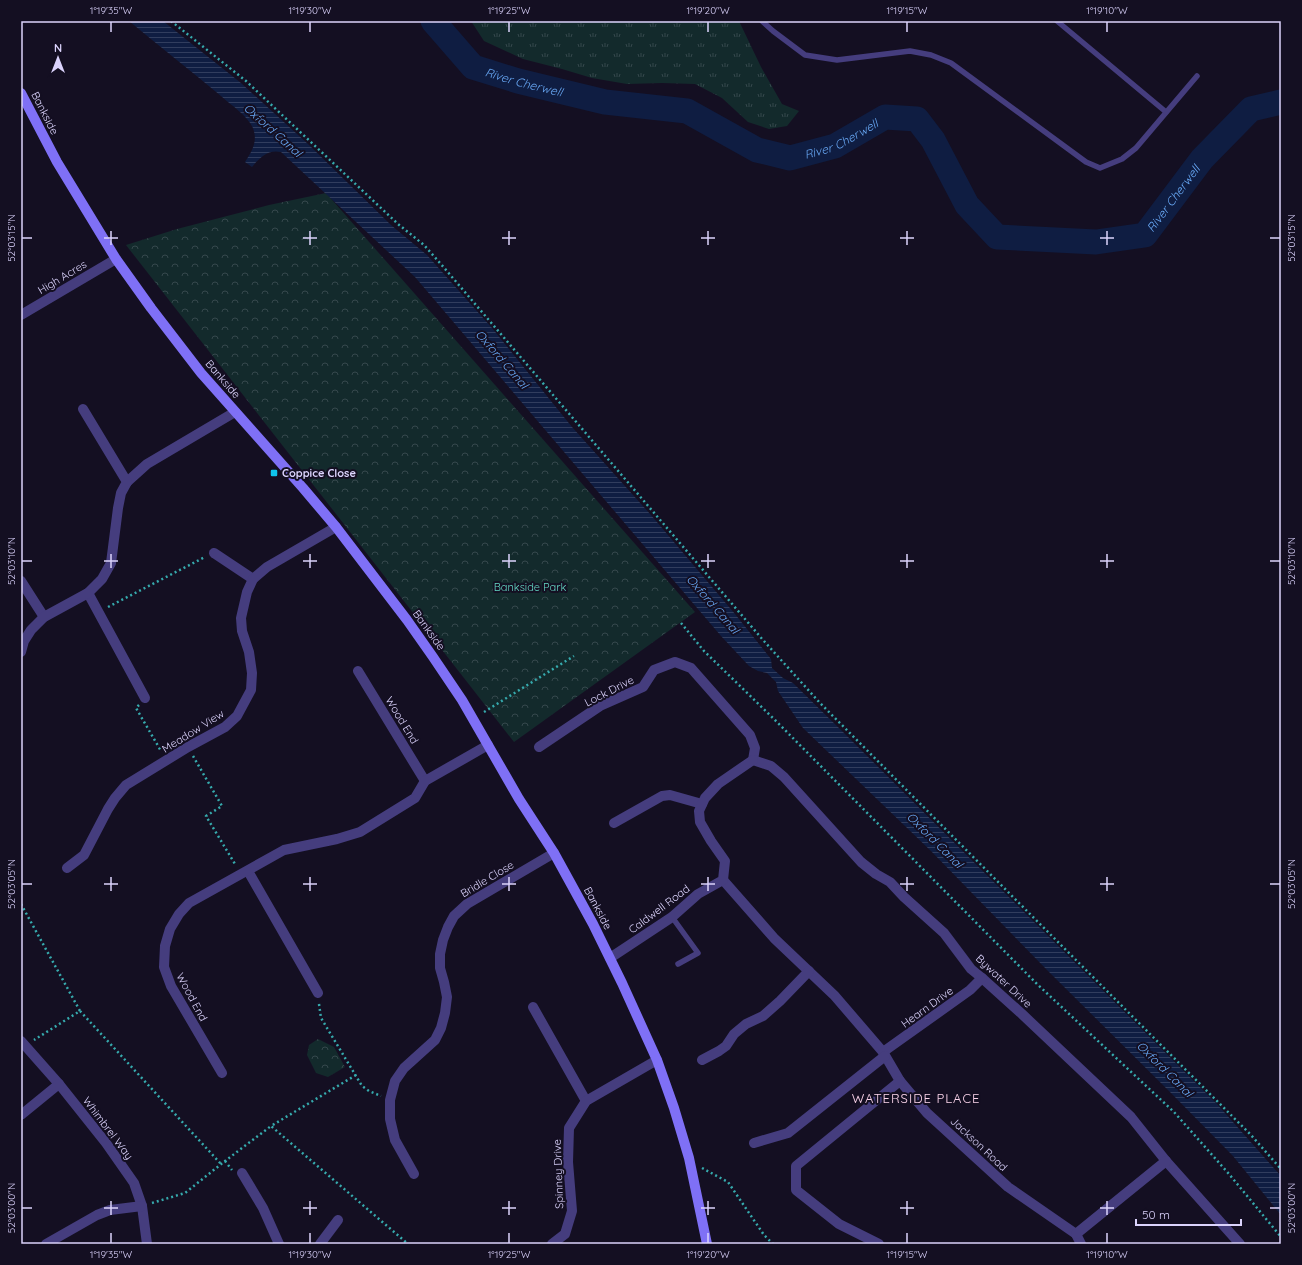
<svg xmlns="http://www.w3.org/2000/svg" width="1302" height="1265" viewBox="0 0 1302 1265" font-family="Quicksand,sans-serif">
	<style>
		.grass { fill: url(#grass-tufts) }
		.park { fill: url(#park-crowns) }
		.water { fill: url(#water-rules) }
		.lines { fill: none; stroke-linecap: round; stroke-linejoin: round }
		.river { stroke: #0f1d42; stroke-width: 25 }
		.path { stroke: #36aaad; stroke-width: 2.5; stroke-dasharray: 2 3; stroke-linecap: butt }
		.lane { stroke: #453d7e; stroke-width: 5.5 }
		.street { stroke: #453d7e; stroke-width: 10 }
		.secondary { stroke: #7f70f6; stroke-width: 10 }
		.ticks { fill: none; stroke: #dbd3fc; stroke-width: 1.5 }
		.poi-dot { fill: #0fc4ec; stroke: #140f22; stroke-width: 1.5 }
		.labels { text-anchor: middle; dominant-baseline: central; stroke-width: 4; stroke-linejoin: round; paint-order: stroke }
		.street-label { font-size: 11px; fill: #dbd3fc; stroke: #140f22 }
		.poi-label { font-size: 11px; font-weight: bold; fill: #dbd3fc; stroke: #140f22; text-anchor: start }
		.park-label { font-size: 11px; fill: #64d8c4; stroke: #140f22 }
		.water-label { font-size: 12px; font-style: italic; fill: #68a8f5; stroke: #140f22 }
		.quarter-label { font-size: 13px; letter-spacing: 1px; fill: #fcd5eb; stroke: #140f22 }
		.neatline { fill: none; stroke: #dbd3fc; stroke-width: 1.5 }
		.ticks-label { font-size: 10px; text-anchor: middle; fill: #dbd3fc }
	</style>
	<defs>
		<pattern id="grass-tufts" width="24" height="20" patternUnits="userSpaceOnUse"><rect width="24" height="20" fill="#132a2c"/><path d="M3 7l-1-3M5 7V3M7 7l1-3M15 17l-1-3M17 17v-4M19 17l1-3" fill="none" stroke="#35484c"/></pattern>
		<pattern id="park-crowns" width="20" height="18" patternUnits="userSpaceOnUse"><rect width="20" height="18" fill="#132a2c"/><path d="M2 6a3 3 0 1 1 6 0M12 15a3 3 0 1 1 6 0" fill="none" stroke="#35484c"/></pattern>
		<pattern id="water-rules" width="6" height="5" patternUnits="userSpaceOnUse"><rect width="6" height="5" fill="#0f1d42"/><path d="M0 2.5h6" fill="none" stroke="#313d5e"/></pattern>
	</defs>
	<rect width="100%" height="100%" fill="#140f22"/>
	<polygon class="grass" points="471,21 739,21 761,67 782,104 799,111 787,126 769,129 748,122 722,98 695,84 662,83 627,84 592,78 562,69 523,59 484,41"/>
	<g class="park">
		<polygon points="326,193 695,612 514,742 126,245 177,229 269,205"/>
		<polygon points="318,1039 334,1047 345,1067 328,1077 316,1073 307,1055 309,1045"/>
	</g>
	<path class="water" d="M129 21H163L241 83 308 144 391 225 427 255 492 328 572 427 651 515 735 614 771 659 772 668 783 678 793 683 840 729 1217 1104 1281 1176V1215L1233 1156 1170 1092 1047 970 931 851 803 728 778 691 776 682 767 673 758 671 749 666 721 636 622 520 415 277 281 152C268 149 259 158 252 167L245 162C252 151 258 142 253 128 247 115 232 106 221 96 191 71 159 46 129 21Z"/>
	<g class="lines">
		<path class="river" id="s1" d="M433 21 473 67 518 81 605 102 687 111 757 150 790 158 835 146 885 117 917 119 933 140 967 205 997 237 1096 242 1145 235 1202 159 1251 109 1281 102"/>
		<g class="path">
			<polyline points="171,21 246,81 398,224 424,245 440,263 763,640 820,703 1023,907 1251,1135 1281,1169"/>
			<polyline points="108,607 205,557"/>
			<polyline points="681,623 704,651 775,720 1037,984 1174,1112 1229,1174 1281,1237"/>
			<polyline points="139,705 136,708 161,751"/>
			<polyline points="484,712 574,656"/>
			<polyline points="193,756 222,806 206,816 235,864"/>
			<polyline points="21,904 80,1011 34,1040"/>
			<polyline points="319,1004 321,1018 362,1086 369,1091 381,1096"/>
			<polyline points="80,1011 221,1164"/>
			<polyline points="356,1075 271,1126 408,1244"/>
			<polyline points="225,1161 232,1170"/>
			<polyline points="702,1168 728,1182 764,1235 773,1244"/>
			<polyline points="152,1203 185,1193 225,1161 271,1126"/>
		</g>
		<g class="lane">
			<polyline points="762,21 773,31 805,55 837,60 910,51 931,55 951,63 1086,162 1100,168 1122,159 1136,148 1197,76"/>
			<polyline points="1057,21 1166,112"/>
			<polyline points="672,917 698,953 678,964"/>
		</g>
		<g class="street">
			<polyline points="21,315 116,259"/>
			<polyline points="127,482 147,464 235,412"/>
			<polyline points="214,553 253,579"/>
			<polyline points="21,581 44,617"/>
			<polyline points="88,593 145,698"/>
			<polyline points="21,652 24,641 31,630 44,617 88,593 102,579 111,563 118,508 121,493 127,482 83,409"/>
			<polyline points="358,671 425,781"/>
			<polyline points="539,747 600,706 643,687 654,670 675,662 691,668 750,735 755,748 753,760"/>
			<polyline points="753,760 771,766 784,777 861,862 876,874 890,882 904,897 944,933 971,969 982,978 1022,1014 1131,1117 1166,1161 1240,1244"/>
			<polyline points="614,823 662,796 670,795 702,804"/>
			<polyline points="67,868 84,855 108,809 115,798 126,785 188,747 225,727 237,716 251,690 252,673 249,652 242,631 241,618 247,592 253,579 267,567 336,527"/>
			<polyline points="248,871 318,993"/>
			<polyline points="723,880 774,938 834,995 883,1052 900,1081 927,1113 1008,1187 1076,1234 1081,1244"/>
			<polyline points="610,958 672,917 698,894 723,880 725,861 711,841 700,822 699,811 705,798 718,784 753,760"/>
			<polyline points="533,1007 586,1101"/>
			<polyline points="21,1041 59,1084 106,1143 134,1183 142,1206 147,1244"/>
			<polyline points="883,1052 970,990 982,978"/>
			<polyline points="702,1060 719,1051 726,1046 734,1034 746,1024 763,1016 780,1001 809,971"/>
			<polyline points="222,1073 171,986 164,967 165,946 170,929 179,914 189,903 284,850 337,839 360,832 415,798 425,781 488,745"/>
			<polyline points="21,1115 59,1084"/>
			<polyline points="754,1143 788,1133 885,1056"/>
			<polyline points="242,1173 263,1208 279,1244"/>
			<polyline points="414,1174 395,1140 390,1119 390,1100 395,1081 404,1068 435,1040 441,1028 445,1013 447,997 444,982 440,968 440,954 443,940 448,927 454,916 467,904 554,853"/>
			<polyline points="1076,1234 1166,1161"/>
			<polyline points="46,1244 97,1215 110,1210 142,1206"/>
			<polyline points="320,1244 338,1220"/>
			<polyline points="552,1244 565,1234 572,1211 568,1162 569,1128 586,1101 657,1060"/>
			<polyline points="879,1244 839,1224 796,1190 796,1166 900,1081"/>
		</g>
		<polyline class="secondary" points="21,93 57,162 116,259 151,308 201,373 303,488 336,527 407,620 433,657 462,700 519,799 554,853 593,924 622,983 657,1060 674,1108 689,1158 707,1244"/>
	</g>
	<path class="ticks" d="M111 22V32M310 22V32M509 22V32M708 22V32M907 22V32M1107 22V32M111 231V245M310 231V245M509 231V245M708 231V245M907 231V245M1107 231V245M22 238H32M104 238H118M303 238H317M502 238H516M701 238H715M900 238H914M1100 238H1114M1270 238H1280M111 554V568M310 554V568M509 554V568M708 554V568M907 554V568M1107 554V568M22 561H32M104 561H118M303 561H317M502 561H516M701 561H715M900 561H914M1100 561H1114M1270 561H1280M111 877V891M310 877V891M509 877V891M708 877V891M907 877V891M1107 877V891M22 884H32M104 884H118M303 884H317M502 884H516M701 884H715M900 884H914M1100 884H1114M1270 884H1280M111 1201V1215M310 1201V1215M509 1201V1215M708 1201V1215M907 1201V1215M1107 1201V1215M22 1208H32M104 1208H118M303 1208H317M502 1208H516M701 1208H715M900 1208H914M1100 1208H1114M1270 1208H1280M111 1233V1243M310 1233V1243M509 1233V1243M708 1233V1243M907 1233V1243M1107 1233V1243"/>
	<rect class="poi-dot" x="270" y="469" width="8" height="8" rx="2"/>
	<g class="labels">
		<g class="street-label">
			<text transform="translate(45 113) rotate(63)">Bankside</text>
			<text transform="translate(62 277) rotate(-31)">High Acres</text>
			<text transform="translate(223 379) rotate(49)">Bankside</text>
			<text transform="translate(429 630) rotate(54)">Bankside</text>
			<text transform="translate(609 691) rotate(-27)">Lock Drive</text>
			<text transform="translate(402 720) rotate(59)">Wood End</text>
			<text transform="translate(193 731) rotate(-32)">Meadow View</text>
			<text transform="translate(487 879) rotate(-31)">Bridle Close</text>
			<text transform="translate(598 908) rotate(62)">Bankside</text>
			<text transform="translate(659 909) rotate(-37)">Caldwell Road</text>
			<text transform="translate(1004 981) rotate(43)">Bywater Drive</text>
			<text transform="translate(192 997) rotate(62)">Wood End</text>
			<text transform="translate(927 1007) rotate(-36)">Hearn Drive</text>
			<text transform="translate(108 1128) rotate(53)">Whimbrel Way</text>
			<text transform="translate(979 1144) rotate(43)">Jackson Road</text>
			<text transform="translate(558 1174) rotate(-92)">Spinney Drive</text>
		</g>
		<g class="poi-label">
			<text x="282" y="473">Coppice Close</text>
		</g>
		<g class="park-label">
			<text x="530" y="587">Bankside Park</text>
		</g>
		<g class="water-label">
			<text stroke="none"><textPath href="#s1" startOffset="114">River Cherwell</textPath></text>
			<text transform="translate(273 130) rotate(42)">Oxford Canal</text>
			<text stroke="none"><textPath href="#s1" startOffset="449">River Cherwell</textPath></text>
			<text stroke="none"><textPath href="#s1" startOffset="869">River Cherwell</textPath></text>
			<text transform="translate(502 359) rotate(49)">Oxford Canal</text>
			<text transform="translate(713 604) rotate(49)">Oxford Canal</text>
			<text transform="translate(935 840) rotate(45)">Oxford Canal</text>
			<text transform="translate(1165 1069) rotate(45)">Oxford Canal</text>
		</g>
		<g class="quarter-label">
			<text x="916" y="1098">WATERSIDE PLACE</text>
		</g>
	</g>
	<rect width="1302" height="1265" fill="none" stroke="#140f22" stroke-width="44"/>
	<g transform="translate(58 58)" stroke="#140f22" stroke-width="3" paint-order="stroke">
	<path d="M0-3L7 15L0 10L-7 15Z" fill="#dbd3fc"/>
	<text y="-6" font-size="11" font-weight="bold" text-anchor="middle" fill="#dbd3fc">N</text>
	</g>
	<path d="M1136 1219v6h105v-6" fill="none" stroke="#dbd3fc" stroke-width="2"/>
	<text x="1142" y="1219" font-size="12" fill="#dbd3fc" stroke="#140f22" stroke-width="3" paint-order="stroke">50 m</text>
	<rect x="22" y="22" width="1258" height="1221" class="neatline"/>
	<g class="ticks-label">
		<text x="111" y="14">1°19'35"W</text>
		<text x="310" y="14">1°19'30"W</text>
		<text x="509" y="14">1°19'25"W</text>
		<text x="708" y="14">1°19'20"W</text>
		<text x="907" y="14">1°19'15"W</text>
		<text x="1107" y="14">1°19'10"W</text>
		<text transform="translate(11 238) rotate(-90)" y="4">52°03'15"N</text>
		<text transform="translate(1291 238) rotate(-90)" y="4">52°03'15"N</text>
		<text transform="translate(11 561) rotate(-90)" y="4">52°03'10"N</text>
		<text transform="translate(1291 561) rotate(-90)" y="4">52°03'10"N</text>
		<text transform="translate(11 884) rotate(-90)" y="4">52°03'05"N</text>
		<text transform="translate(1291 884) rotate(-90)" y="4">52°03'05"N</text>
		<text transform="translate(11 1208) rotate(-90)" y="4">52°03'00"N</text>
		<text transform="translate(1291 1208) rotate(-90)" y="4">52°03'00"N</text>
		<text x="111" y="1258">1°19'35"W</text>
		<text x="310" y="1258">1°19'30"W</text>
		<text x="509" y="1258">1°19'25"W</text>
		<text x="708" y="1258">1°19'20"W</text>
		<text x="907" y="1258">1°19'15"W</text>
		<text x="1107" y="1258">1°19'10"W</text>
	</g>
</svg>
